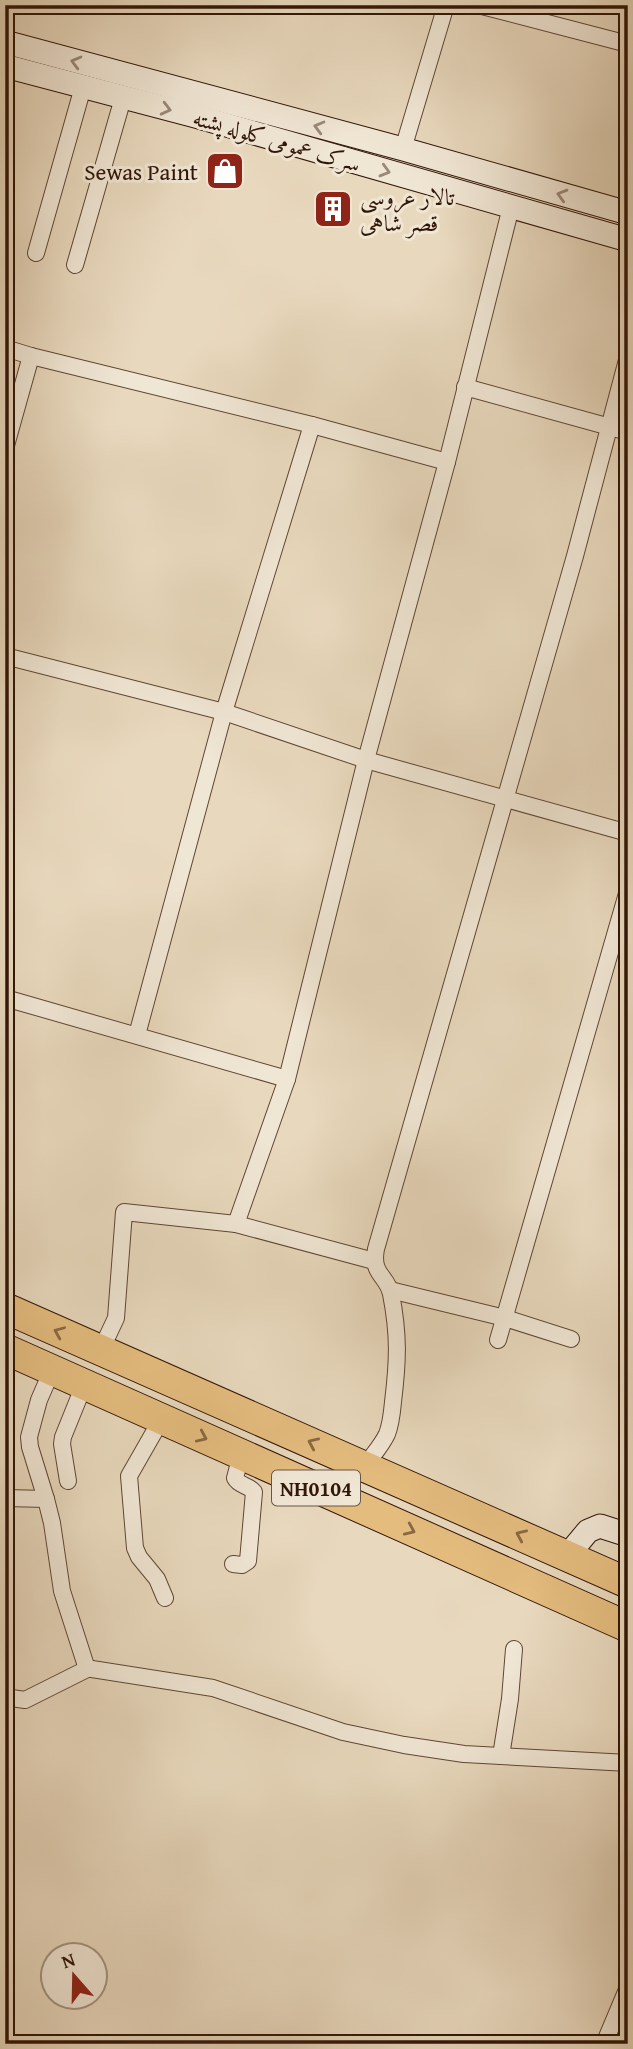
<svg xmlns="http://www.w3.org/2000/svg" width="633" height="2049" viewBox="0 0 633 2049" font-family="'Gentium Book Plus',Amiri,serif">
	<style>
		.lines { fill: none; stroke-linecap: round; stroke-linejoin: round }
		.street-casing { stroke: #5f4634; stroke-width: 18 }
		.secondary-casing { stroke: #311607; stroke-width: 25 }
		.highway-casing { stroke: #311607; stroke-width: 32 }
		.street { stroke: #f0e6d4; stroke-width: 16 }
		.secondary { stroke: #f0e6d4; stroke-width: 23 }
		.highway { stroke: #e4bc7e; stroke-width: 30 }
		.oneway { stroke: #9a8878 }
		.oneway2 { stroke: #8a6942 }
		.labels { text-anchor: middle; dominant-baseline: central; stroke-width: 6; stroke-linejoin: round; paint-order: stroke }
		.shield { fill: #f0e6d4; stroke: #6a5444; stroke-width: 2 }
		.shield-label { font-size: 21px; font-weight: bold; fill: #311607 }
		.street-label { font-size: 23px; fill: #311607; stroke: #f0e6d4 }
		.poi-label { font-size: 23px; fill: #311607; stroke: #f0e6d4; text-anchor: end }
	</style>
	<rect width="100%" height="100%" fill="#e8d8bd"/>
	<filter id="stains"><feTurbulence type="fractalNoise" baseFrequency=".00286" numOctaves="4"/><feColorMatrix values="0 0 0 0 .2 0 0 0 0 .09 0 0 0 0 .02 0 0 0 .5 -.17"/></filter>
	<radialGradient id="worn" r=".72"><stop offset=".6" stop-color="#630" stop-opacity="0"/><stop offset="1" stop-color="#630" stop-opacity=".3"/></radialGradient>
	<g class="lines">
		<defs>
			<g id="street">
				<polyline points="478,5 628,44"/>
				<polyline points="403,149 446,5"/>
				<polyline points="36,253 83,87"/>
				<polyline points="75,265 123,98"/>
				<polyline points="5,348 31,356 312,425 447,462"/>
				<polyline points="465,387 628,432"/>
				<polyline points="5,449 31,356"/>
				<polyline points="5,656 224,712 366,760 628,833"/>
				<polyline points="5,998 287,1079"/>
				<polyline points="137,1035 224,712 312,425"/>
				<polyline points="236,1224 287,1079 366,760 447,462 511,207"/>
				<polyline points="390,1290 505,1318 571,1339"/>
				<polyline points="498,1340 628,890"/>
				<polyline points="101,1350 116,1318 124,1212 236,1224 374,1261"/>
				<polyline points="52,1370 39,1400 29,1437 30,1447 46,1499 52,1523 62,1591 87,1669"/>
				<polyline points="161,1420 129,1476 135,1548 139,1557 157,1579 165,1598"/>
				<path d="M365 1466C372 1456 382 1445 387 1434 391 1424 392 1413 393 1402 398 1361 399 1335 391 1294 387 1275 371 1275 376 1249L575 556 628 356"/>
				<polyline points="68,1481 62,1444 63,1437 84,1385"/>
				<polyline points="5,1498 46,1499"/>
				<path d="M233 1564 242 1565 248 1561 254 1492C249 1485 239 1486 235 1478L241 1455"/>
				<polyline points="5,1697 25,1700 87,1669 92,1669 213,1688 343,1732 404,1745 464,1754 628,1763"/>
				<polyline points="501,1756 510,1699 514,1649"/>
				<polyline points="604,2044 628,1987"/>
			</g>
			<g id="secondary">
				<polyline points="5,42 403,149 628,213"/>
				<polyline points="5,66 195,116 628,240"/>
				<polyline points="568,1555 588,1531 600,1526 628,1535"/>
			</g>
			<g id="highway">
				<polyline points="5,1308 628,1583"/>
				<polyline points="5,1349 628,1627"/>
			</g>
		</defs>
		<use href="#street" class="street-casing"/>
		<use href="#secondary" class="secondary-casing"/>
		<use href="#highway" class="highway-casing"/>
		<use href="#street" class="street"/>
		<use href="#secondary" class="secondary"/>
		<use href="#highway" class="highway"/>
	</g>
	<defs><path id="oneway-chevron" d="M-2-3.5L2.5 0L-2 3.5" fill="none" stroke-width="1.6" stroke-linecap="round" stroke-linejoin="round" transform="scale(1.75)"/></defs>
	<g class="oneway">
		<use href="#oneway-chevron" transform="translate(76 62) rotate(-165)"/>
		<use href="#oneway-chevron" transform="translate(166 109) rotate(14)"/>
		<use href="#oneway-chevron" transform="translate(319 127) rotate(-165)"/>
		<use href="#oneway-chevron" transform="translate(385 171) rotate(16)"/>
		<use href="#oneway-chevron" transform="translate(562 195) rotate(-164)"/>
	</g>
	<g class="oneway2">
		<use href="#oneway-chevron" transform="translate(59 1332) rotate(-157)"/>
		<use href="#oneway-chevron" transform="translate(202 1437) rotate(24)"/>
		<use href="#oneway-chevron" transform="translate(313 1443) rotate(-156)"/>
		<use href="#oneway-chevron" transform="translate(410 1530) rotate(24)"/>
		<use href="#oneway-chevron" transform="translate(521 1535) rotate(-156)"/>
	</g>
	<defs>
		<symbol id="shop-square" viewBox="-11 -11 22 22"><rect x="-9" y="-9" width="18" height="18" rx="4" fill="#8f2418" stroke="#f0e6d4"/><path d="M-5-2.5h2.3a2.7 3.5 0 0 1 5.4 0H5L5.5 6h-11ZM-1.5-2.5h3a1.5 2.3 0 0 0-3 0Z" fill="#fff"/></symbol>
		<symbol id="building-square" viewBox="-11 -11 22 22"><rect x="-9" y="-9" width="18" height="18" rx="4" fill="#8f2418" stroke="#f0e6d4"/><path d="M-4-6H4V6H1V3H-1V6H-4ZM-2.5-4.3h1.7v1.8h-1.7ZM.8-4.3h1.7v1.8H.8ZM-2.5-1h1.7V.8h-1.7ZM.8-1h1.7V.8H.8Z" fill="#fff"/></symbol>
	</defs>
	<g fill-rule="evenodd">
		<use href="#shop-square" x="203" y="149" width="44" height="44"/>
		<use href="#building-square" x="311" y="187" width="44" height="44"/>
	</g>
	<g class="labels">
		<rect class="shield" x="272" y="1470.5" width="88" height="35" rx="5"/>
		<g class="shield-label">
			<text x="316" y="1488">NH0104</text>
		</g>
		<g class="street-label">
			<text transform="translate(277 140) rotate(16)">سرک عمومی کلوله پشته</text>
		</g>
		<g class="poi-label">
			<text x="198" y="171">Sewas Paint</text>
			<text x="360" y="196" text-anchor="start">تالار عروسی<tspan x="360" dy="26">قصر شاهی</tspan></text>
		</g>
	</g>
	<rect width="633" height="2049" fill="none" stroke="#e8d8bd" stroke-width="28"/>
	<rect x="7" y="7" width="619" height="2035" fill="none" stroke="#311607" stroke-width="3.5"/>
	<rect x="14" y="14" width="605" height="2021" fill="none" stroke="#311607" stroke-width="2"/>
	<g transform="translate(74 1976) rotate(340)"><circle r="33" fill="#f0e6d4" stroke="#a49382" stroke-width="2"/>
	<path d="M0-5L12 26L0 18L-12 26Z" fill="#8f2418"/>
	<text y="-10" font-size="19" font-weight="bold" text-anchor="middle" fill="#311607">N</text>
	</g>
	<rect width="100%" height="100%" filter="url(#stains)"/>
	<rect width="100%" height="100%" fill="url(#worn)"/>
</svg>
